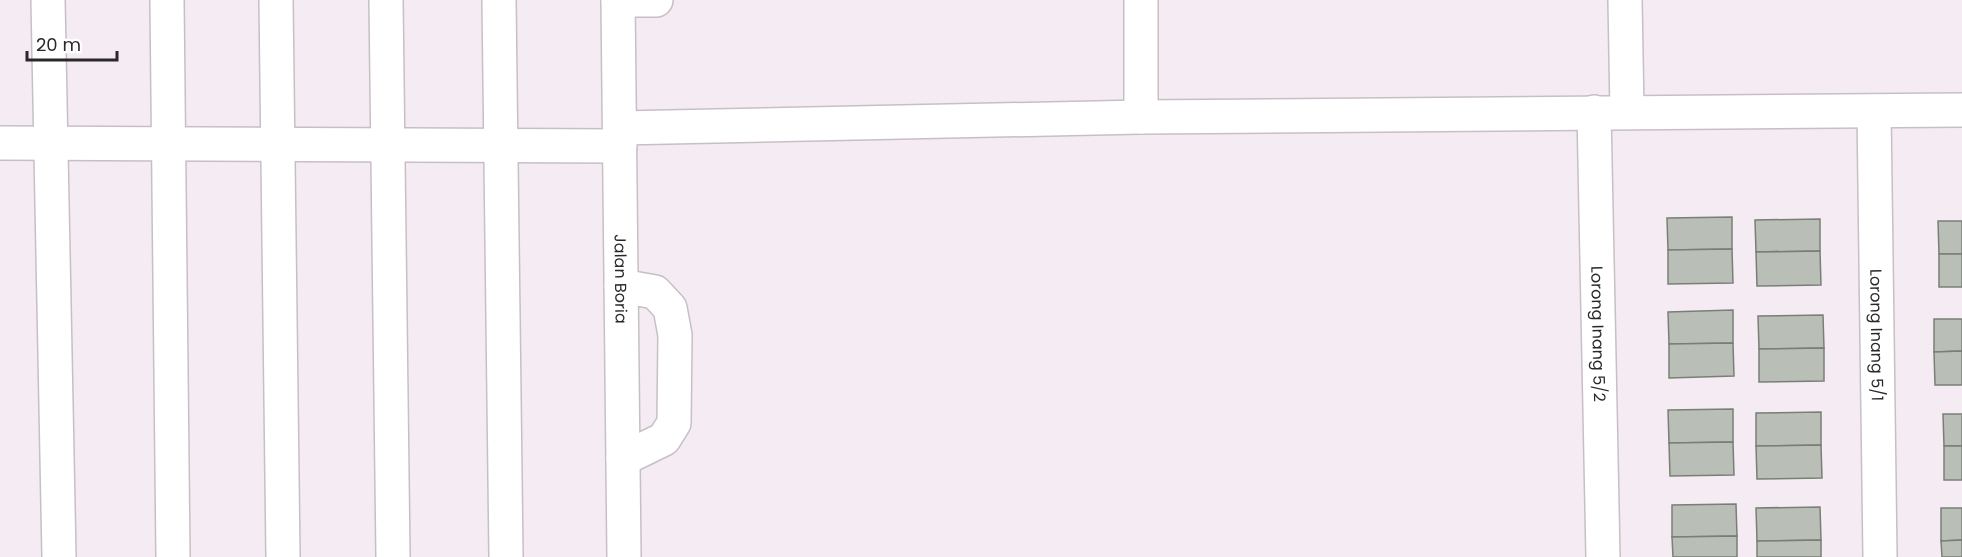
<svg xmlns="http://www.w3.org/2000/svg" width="1962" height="557" viewBox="0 0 1962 557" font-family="Poppins,sans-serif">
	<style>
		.building { fill: #b9bfb7; stroke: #797f77; stroke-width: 1.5 }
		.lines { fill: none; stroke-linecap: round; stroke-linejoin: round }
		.minor-casing { stroke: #c7bfc6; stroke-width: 36 }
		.minor { stroke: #fff; stroke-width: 33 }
		.labels { text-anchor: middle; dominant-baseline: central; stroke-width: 5; stroke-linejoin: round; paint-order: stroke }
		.street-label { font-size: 16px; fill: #2b282b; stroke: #fff }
	</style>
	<rect width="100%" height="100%" fill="#f5ecf3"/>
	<g class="building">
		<polygon points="1732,217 1732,249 1668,250 1667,218"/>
		<polygon points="1820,219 1820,251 1756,252 1755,220"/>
		<polygon points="1938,221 1962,221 1962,254 1939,254"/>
		<polygon points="1732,249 1733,283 1668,284 1668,250"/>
		<polygon points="1820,251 1821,285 1757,286 1756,252"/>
		<rect x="1939" y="254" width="23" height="33"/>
		<polygon points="1733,310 1733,343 1669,344 1668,312"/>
		<polygon points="1823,315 1824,348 1759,349 1758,316"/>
		<polygon points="1934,319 1962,319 1962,351 1934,352"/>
		<polygon points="1733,343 1734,376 1669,378 1669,344"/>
		<polygon points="1824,348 1824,381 1759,382 1759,349"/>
		<polygon points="1962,351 1962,385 1935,385 1934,352"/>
		<polygon points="1733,409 1733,442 1669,443 1668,410"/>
		<polygon points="1821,412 1821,445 1756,446 1756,413"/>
		<polygon points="1943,414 1962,414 1962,446 1944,446"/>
		<polygon points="1733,442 1734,475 1670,476 1669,443"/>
		<polygon points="1821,445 1822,478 1757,479 1756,446"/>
		<rect x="1944" y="446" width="18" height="34"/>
		<polygon points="1736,504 1737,536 1672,537 1672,505"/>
		<polygon points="1820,507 1821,540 1757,541 1756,508"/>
		<polygon points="1941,508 1962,508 1962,540 1941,541"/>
		<polygon points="1737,536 1737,557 1673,557 1672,537"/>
		<polygon points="1821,540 1821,557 1757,557 1757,541"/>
		<polygon points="1962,540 1962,557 1942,557 1941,541"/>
	</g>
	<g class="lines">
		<defs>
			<g id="minor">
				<polyline points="48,0 59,557"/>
				<polyline points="167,0 173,557"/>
				<polyline points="276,0 283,557"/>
				<polyline points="386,0 393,557"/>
				<polyline points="499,0 506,557"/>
				<path id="s1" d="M618 0 624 557"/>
				<polyline points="618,0 656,0"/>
				<polyline points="1141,0 1141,117"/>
				<polyline points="1625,0 1627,111"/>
				<path id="s2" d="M1874 111 1880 557"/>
				<path id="s3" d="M1594 112 1603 557"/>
				<polyline points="620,128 1141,117 1962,110"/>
				<polyline points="0,143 620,146"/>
				<polyline points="621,286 655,292 670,308 675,335 674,423 664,439 623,459"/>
			</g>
		</defs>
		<use href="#minor" class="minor-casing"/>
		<use href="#minor" class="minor"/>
	</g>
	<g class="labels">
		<g class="street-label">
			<text stroke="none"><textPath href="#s1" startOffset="279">Jalan Boria</textPath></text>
			<text stroke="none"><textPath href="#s2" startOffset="224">Lorong Inang 5/1</textPath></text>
			<text stroke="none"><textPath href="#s3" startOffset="222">Lorong Inang 5/2</textPath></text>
		</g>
	</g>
	<path d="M27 51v9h90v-9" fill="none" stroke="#2b282b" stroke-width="3"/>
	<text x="36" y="51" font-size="18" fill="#2b282b" stroke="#ffffff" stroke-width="4.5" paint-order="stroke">20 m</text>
</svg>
